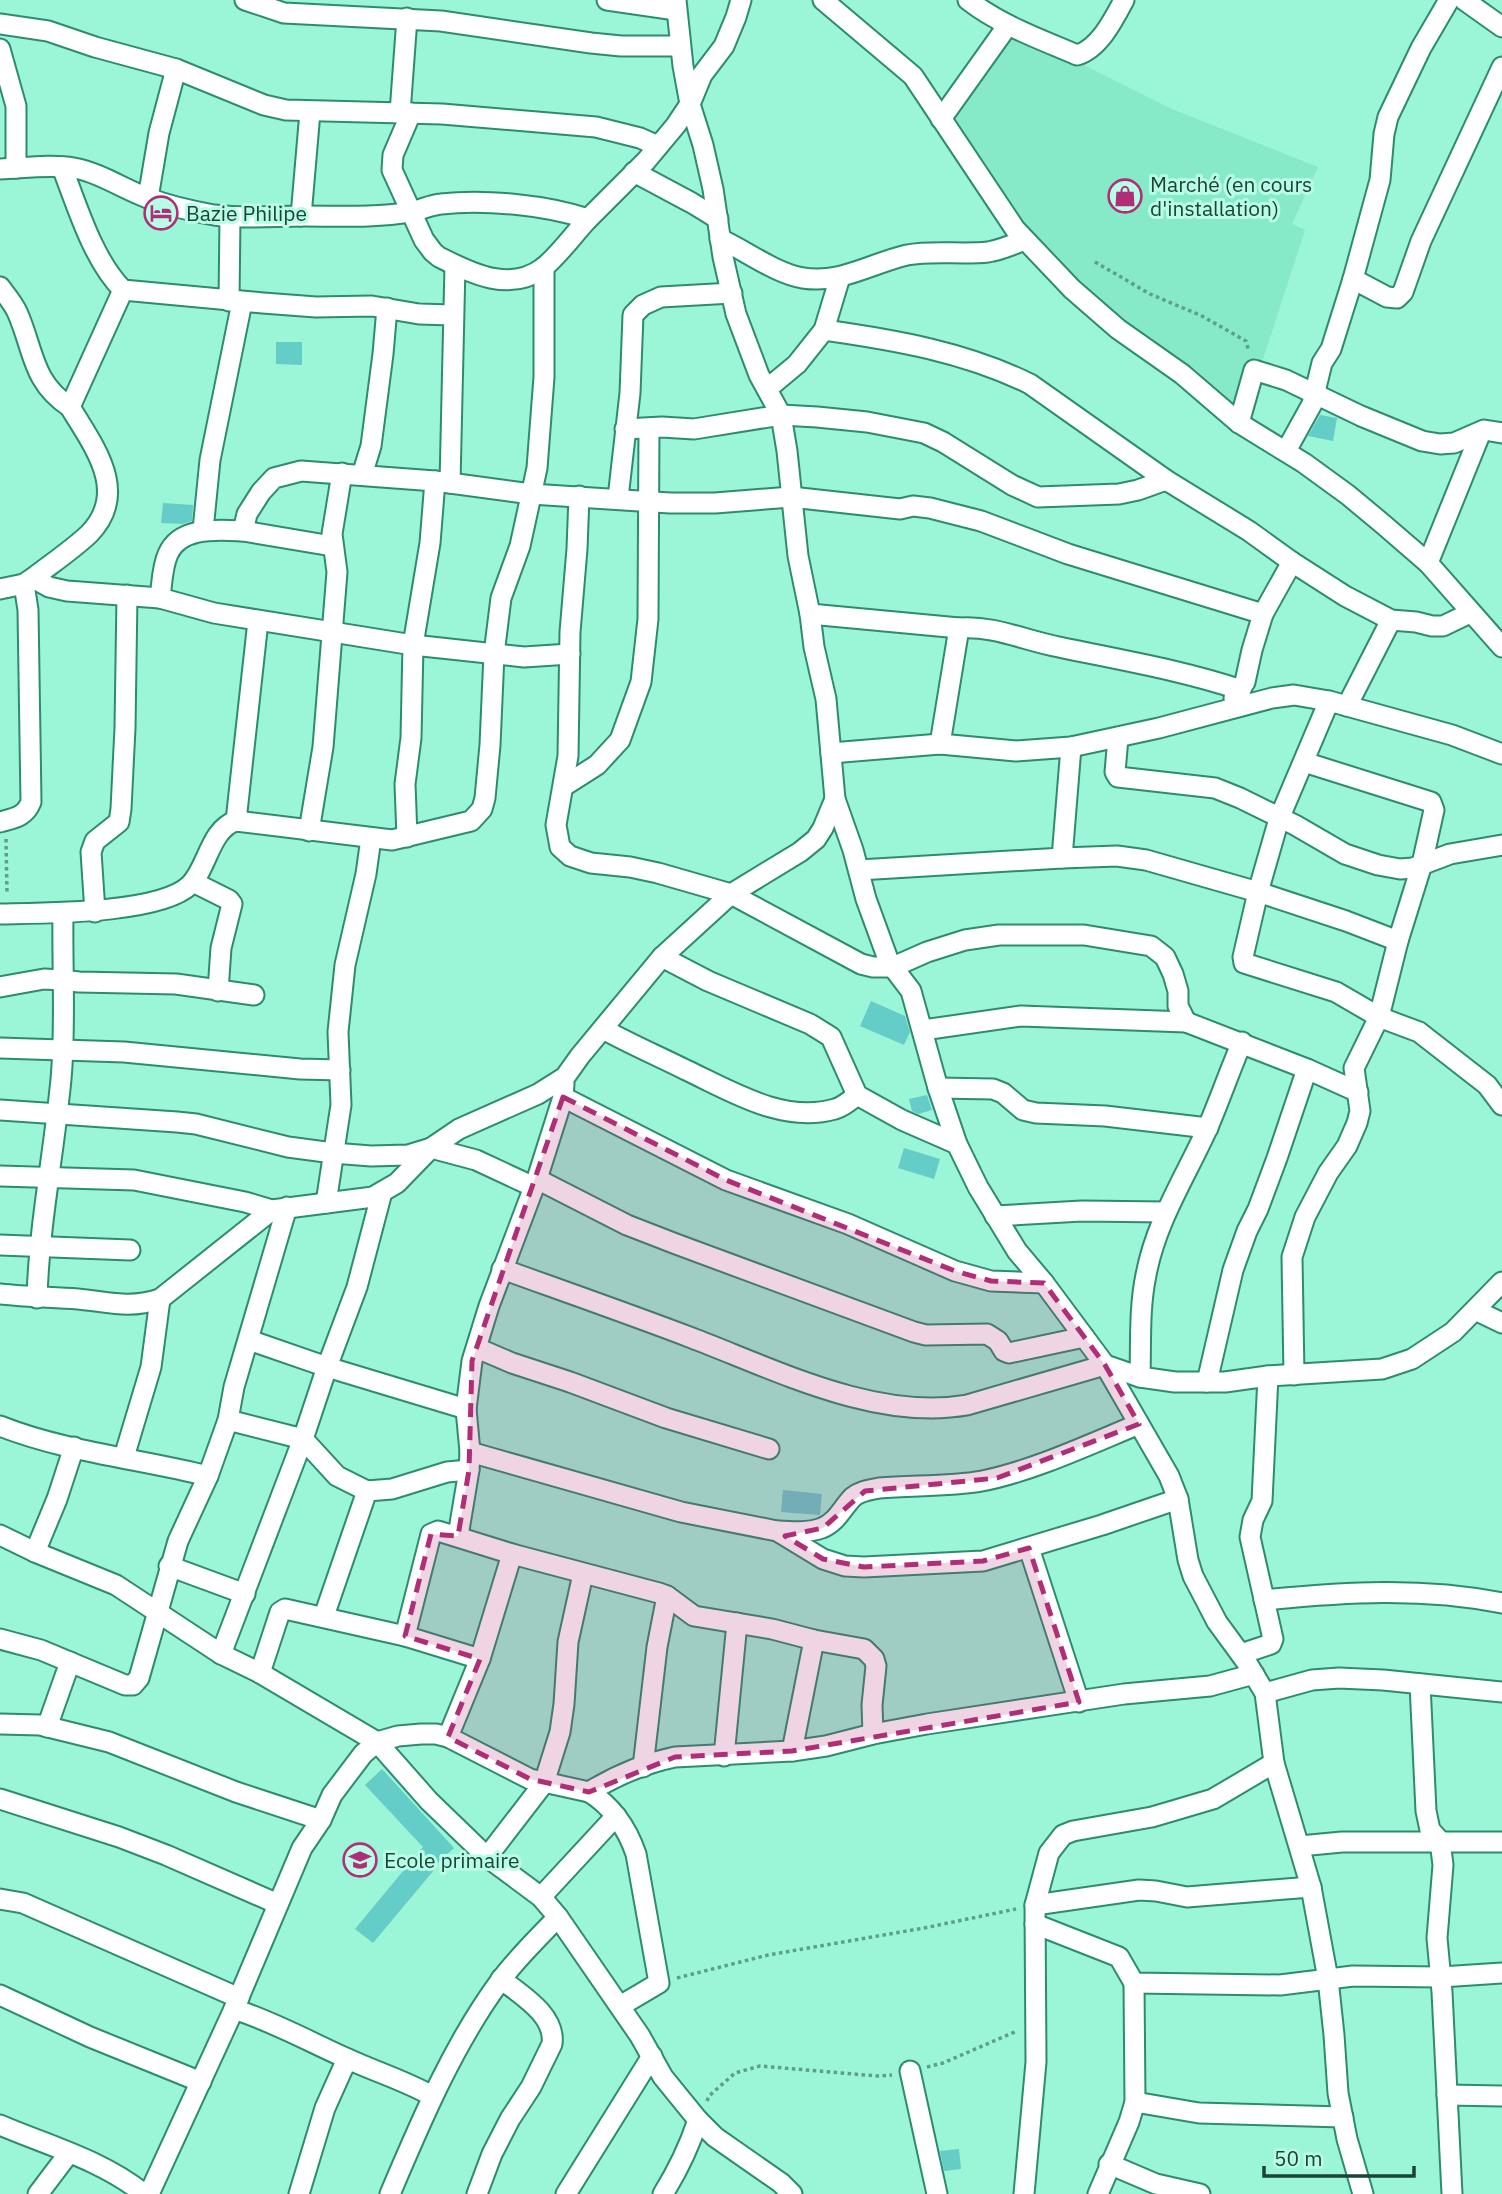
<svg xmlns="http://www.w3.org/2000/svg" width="1502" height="2194" viewBox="0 0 1502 2194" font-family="'IBM Plex Sans',sans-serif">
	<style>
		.built { fill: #86eac9 }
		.building { fill: #65cdc7 }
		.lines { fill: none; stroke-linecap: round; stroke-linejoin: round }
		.minor-casing { stroke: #2d8b71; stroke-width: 23 }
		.path { stroke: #5e9e8a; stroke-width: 3.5; stroke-dasharray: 3.5 3.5; stroke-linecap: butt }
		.minor { stroke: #fff; stroke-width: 19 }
		.marked { fill: #b02e77; fill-opacity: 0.2; stroke: #b02e77; stroke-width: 5; stroke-dasharray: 14 9; stroke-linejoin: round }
		.labels { text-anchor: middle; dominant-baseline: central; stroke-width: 6; stroke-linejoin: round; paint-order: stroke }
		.poi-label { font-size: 21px; fill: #1d4237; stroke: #b8fee6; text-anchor: start }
	</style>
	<rect width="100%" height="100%" fill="#9bf5d7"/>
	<polygon class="built" points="1004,25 1172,109 1318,167 1292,224 1305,230 1241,427 1057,279 939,121"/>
	<g class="building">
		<polygon points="276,342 302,342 302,365 276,364"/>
		<polygon points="1320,415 1337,418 1333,441 1308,436"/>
		<polygon points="163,503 193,505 192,521 183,524 161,523"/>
		<polygon points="871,1001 905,1016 910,1032 904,1045 860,1026"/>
		<polygon points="927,1095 932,1110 918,1114 912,1111 909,1099"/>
		<polygon points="904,1148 940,1159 934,1179 898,1168"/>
		<polygon points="783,1490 822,1494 820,1515 781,1512"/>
		<polygon points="382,1769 454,1848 432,1868 434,1870 373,1943 355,1929 423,1847 365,1785"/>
		<polygon points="959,2149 961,2169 944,2171 940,2151"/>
	</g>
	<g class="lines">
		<defs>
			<g id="minor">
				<polyline points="245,0 284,13 441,21 591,43 621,46 680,46"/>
				<polyline points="607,0 676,10"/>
				<polyline points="676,0 683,66 690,104 703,145 713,189 723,257 736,314 759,375 781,415 787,451 798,556 810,614 814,647 826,699 835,799 853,850 866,899 889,962 911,991 938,1088 957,1144 978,1187 1017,1251 1044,1283 1105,1365 1169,1476 1178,1499 1188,1560 1193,1576 1217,1622 1247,1663 1265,1693 1274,1763 1311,1887 1328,1979 1334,2035 1338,2093 1347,2139 1363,2194"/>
				<polyline points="823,0 913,76 1015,229 1072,289 1118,329 1182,374 1239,423 1304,463 1348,495 1384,525 1428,563 1502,647"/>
				<path d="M968 0C1000 25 1040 39 1077 55 1099 49 1114 19 1124 0"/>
				<polyline points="1464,0 1502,27"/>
				<polyline points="0,24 48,31 95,47 176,69 264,105 286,110 442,114 596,127 640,138 658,146"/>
				<polyline points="0,49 16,106 16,168"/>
				<polyline points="400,113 407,18"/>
				<path d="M411 113 393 155 392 170 424 240 433 252 439 257C471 273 509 293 543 268 558 256 574 234 588 219"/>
				<polyline points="941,119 1008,25"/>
				<path d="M62 167C77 206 93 260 123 290L263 303 316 307 372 306 419 314 452 315"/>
				<path d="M0 169C24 168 51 164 74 168 101 173 123 189 148 198 169 206 191 211 214 215 245 219 274 216 304 216 339 216 376 218 410 212 421 210 430 205 441 204 484 199 547 205 588 219L646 161 676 125 690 104 702 75 724 46 736 17 741 0"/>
				<polyline points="634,172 692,203 718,219"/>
				<polyline points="148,198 159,133 176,69"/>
				<polyline points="301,216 310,112"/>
				<path d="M720 239C745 250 776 274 803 278 841 284 872 263 907 255 934 250 961 255 988 252 1001 250 1012 245 1024 240"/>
				<polyline points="1353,279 1387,297 1397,298 1403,292 1421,241 1502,67"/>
				<path d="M0 287C6 295 14 304 18 314 34 351 32 382 70 407"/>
				<polyline points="229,301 230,217"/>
				<path d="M824 330C895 340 965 352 1030 384L1166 480 1249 531 1292 562"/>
				<polyline points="767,389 797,364 824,330 840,277"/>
				<polyline points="1239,423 1254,370 1286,380 1361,416 1422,441 1440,444 1454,443 1484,430 1502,433"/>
				<polyline points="625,429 662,427 694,429 781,415 817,417 867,422 924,433 943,442 1012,485 1038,497 1119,494 1138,490 1166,480"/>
				<polyline points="1286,451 1312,404 1322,363 1331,349 1353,279 1380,180 1384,134 1388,117 1421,48 1449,0"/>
				<polyline points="362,475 371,446 383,354 387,308"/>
				<polyline points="450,483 455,265"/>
				<polyline points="579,496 577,549 570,632 568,756 556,825 560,847 570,856 591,863 630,867 658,873 731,894 861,964 873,967 893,967 927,952 965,940 999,935 1084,935 1151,946 1165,957 1173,974 1178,991 1178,1006 1186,1022"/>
				<polyline points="618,498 630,393 633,315 643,305 661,297 732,293"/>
				<polyline points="203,530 210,460 242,302"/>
				<polyline points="243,531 332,546"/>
				<polyline points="1428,563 1481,432"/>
				<polyline points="33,578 49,587 67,591 160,598 214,613 413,645 524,657 570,654"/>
				<path d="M0 589 24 584 33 578C51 564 72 550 89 534 130 492 94 447 70 407L123 290"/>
				<path d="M160 598C162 584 162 567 168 554 180 526 218 530 243 531L247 514 261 492 274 478 301 471 435 481 531 494 670 503H715L791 497 900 509 913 506 930 508 981 521 1068 554 1263 614 1292 562 1345 596 1391 620 1416 622 1432 626H1443L1470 613"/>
				<path d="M810 614 959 628C993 625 1026 641 1059 647 1120 660 1181 670 1241 690"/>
				<polyline points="1234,698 1245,682 1252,650 1263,614"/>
				<polyline points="1329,701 1279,819 1258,892 1243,957 1244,963 1336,992 1379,1017 1419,1032 1487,1085 1502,1105"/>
				<polyline points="1347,706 1391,620"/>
				<polyline points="1118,738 1115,772 1118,777 1215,788 1240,798 1295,825 1345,854 1378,865 1400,869 1413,868 1450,854 1502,845"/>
				<polyline points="940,744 959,628"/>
				<polyline points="831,753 940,744 1016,751 1071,747 1159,728 1272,698 1294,695 1329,701 1452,735 1502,754"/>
				<polyline points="564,786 597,765 620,740 641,682 648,619 649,428"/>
				<polyline points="236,821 258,621"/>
				<path d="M0 822C14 818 25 817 31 802L28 610 24 584"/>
				<polyline points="309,831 323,747 337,572 332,534 342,473"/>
				<polyline points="407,837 405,784 411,738 413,645 430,543 435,481"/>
				<polyline points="1062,858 1117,856 1146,860 1258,892 1346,921 1398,941"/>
				<polyline points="859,870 1062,858 1071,747"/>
				<polyline points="193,882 229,900 232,904 221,948 218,991"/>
				<polyline points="95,912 91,852 95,841 119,822 121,809 125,728 127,595"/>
				<path d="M0 914C43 913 160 914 190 885 208 867 210 829 236 821L392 840 471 821 482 809 485 798 490 745 494 654 501 598 520 546 537 468 544 377V267"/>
				<polyline points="662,957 708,981 810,1024 831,1037 857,1095 902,1120 957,1144"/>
				<polyline points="0,987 44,979 61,980 79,982 176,984 254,995"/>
				<path d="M603 1029C630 1044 658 1056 686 1070 731 1091 783 1124 835 1109 843 1107 851 1100 857 1095"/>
				<polyline points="923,1030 1021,1016 1186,1022 1307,1069 1358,1092"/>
				<polyline points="0,1048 124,1052 300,1069 340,1070"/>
				<polyline points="938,1088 993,1089 1003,1093 1023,1110 1036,1113 1105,1116 1208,1128"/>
				<polyline points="563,1097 726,1180 848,1224 955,1271 991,1281 1044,1283"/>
				<polyline points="0,1110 177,1122 196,1124 288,1147 333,1153 371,1156 408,1155 431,1148 476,1160 534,1187"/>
				<polyline points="0,1176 134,1180 245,1202 272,1210"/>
				<polyline points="537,1179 627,1225 676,1244 914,1332 926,1335 987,1334 998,1341 1004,1351 1009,1353 1084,1337"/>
				<polyline points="326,1203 341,1105 338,1032 345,965 366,874 371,838"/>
				<polyline points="995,1216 1082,1211 1166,1212"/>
				<polyline points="0,1245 130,1250"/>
				<path d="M502 1269C566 1292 629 1314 692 1338 776 1370 876 1421 967 1405L1105 1365 1140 1377 1175 1382H1225L1268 1376 1382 1369 1412 1359 1453 1332 1502 1282"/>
				<path d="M0 1294C26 1297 52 1297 78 1299 109 1302 129 1309 160 1299L272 1210 373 1197 397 1183 431 1148 459 1129 538 1094 565 1077 580 1056 662 957 731 894 800 852 816 839 823 828 835 799"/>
				<path d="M37 1298C39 1225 54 1153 61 1079 66 1024 62 968 63 913"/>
				<polyline points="1475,1310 1502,1323"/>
				<polyline points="249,1340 327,1367 466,1409"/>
				<polyline points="477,1348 512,1363 570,1382 666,1418 769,1449"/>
				<polyline points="1294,1375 1292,1257 1305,1217 1328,1173 1347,1146 1357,1123 1360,1111 1354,1068 1379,1017 1398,941 1422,864 1434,810 1431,802 1304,762"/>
				<path d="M1140 1377C1141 1343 1139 1308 1146 1275 1156 1221 1186 1176 1208 1127 1220 1099 1230 1070 1242 1042"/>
				<polyline points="1207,1382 1233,1270 1247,1231 1258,1209 1277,1158 1307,1069"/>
				<polyline points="228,1420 303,1439 337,1476 367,1491"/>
				<path d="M0 1426C66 1452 140 1459 208 1476"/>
				<polyline points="470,1452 681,1512 777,1531 823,1559 845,1566 864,1567 983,1561 1102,1525 1178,1499"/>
				<polyline points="124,1457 151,1367 160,1299"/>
				<path d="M778 1531C793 1532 808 1533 822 1528 837 1522 842 1508 853 1497 860 1491 870 1490 879 1488 913 1485 948 1487 982 1481 1033 1471 1090 1444 1139 1424"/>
				<polyline points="0,1535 35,1552 116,1585 221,1654 260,1673 377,1742 429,1801 487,1857 541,1897 558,1917 640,2036 663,2077 698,2120 715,2137 781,2183 792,2194"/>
				<polyline points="458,1536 469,1470 470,1452 466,1409 472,1361 489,1306 537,1179 563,1097 564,1084"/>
				<polyline points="1029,1548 1079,1702"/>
				<polyline points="35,1552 57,1499 74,1447"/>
				<polyline points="169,1566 245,1594"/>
				<path d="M1264 1600C1345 1592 1422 1587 1502 1603"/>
				<polyline points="324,1616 367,1491 392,1489 447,1472 469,1470"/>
				<polyline points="405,1636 431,1534 438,1531 512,1554 659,1593 667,1596 694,1616 772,1629 814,1640 864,1649 874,1659 876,1666 872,1705 873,1734"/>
				<polyline points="0,1639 41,1650 125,1685 133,1685 139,1678 178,1541 208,1476 228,1420 234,1387 287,1207"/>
				<polyline points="221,1654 303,1439 327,1367 357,1287 382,1192"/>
				<polyline points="1241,1654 1271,1644 1273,1639 1250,1537 1253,1520 1262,1501 1268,1376"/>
				<polyline points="260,1673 280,1612 285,1609 405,1636 480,1659"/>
				<polyline points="1420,1684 1426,1811 1430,1830 1440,1841 1443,1865 1437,1938 1442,1992 1452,2194"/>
				<polyline points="1265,1693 1312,1680 1339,1678 1383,1680 1502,1692"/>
				<polyline points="0,1724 40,1725 109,1742 236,1792 321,1820"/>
				<polyline points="47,1727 70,1662"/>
				<polyline points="448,1737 480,1659 512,1554"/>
				<polyline points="792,1751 814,1640"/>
				<polyline points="724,1756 737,1623"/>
				<polyline points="643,1767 657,1647 667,1596"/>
				<path d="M589 1792C612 1806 627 1828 636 1854L659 1983 620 2006"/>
				<polyline points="0,1799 119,1837 166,1855 278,1904"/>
				<polyline points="1300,1846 1342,1842 1502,1842"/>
				<polyline points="487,1857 544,1783 560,1732 564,1704 568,1642 583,1574"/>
				<polyline points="541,1897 616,1816"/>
				<polyline points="0,1899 23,1903 239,1998"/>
				<polyline points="1035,1905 1139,1890 1156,1891 1187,1897 1311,1887"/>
				<polyline points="1035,1924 1119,1957 1134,1983 1280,1985 1353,1976 1441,1977 1502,1973"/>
				<polyline points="0,1995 90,2037 201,2082"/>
				<path d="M234 2009C274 2022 310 2042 348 2059 376 2072 406 2081 432 2096"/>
				<polyline points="910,2071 937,2194"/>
				<polyline points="1447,2095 1502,2096"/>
				<polyline points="1135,2102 1199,2113 1343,2117"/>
				<path d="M0 2125C49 2146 102 2160 144 2194"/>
				<polyline points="1109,2164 1156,2184 1200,2194"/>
				<polyline points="38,2194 69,2153"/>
				<path d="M149 2194 234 2009 302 1848 321 1820 332 1795 363 1754 377 1742 398 1736 421 1734H436L448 1737 530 1779 589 1792C615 1776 646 1763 675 1757L792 1751 826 1746 873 1734 927 1724 1124 1694 1210 1686 1254 1674"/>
				<polyline points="299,2194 325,2108 347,2059"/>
				<path d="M390 2194C421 2121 453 2045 500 1981 517 1958 538 1938 558 1917"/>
				<path d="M477 2194 492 2154 510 2119 531 2087 552 2044C556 2015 521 1995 501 1979"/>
				<polyline points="566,2194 652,2056"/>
				<path d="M663 2194C678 2170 689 2147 698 2120"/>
				<polyline points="1024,2194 1036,2062 1035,1905 1049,1853 1063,1835 1073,1831 1152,1817 1213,1799 1274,1763"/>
				<polyline points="1098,2194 1129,2122 1135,2102 1134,1983"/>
			</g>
		</defs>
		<use href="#minor" class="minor-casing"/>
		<g class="path">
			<polyline points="1095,262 1150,294 1202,316 1246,341 1249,352"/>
			<polyline points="6,839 7,895"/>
			<polyline points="677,1978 768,1955 924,1928 1016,1909"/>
			<polyline points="927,2067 943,2063 1017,2031"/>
			<polyline points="707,2101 709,2096 735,2073 760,2066 877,2076 892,2075"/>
		</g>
		<use href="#minor" class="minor"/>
	</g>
	<path class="marked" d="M563 1097 726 1180 955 1271 991 1281 1044 1283 1105 1365 1139 1424 997 1478 865 1491 823 1528 785 1536 823 1559 864 1567 983 1561 1029 1548 1079 1702 792 1751 675 1757 589 1792 530 1779 448 1737 480 1659 405 1636 431 1534 458 1536 469 1470 472 1361Z"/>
	<defs>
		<symbol id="shop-ring" viewBox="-11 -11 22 22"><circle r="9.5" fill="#b8fee6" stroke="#b02e77" stroke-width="1.5"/><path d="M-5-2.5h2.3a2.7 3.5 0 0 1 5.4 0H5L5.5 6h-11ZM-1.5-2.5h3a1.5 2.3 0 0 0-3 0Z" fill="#b02e77"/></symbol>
		<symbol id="hotel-ring" viewBox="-11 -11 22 22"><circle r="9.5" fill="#b8fee6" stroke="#b02e77" stroke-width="1.5"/><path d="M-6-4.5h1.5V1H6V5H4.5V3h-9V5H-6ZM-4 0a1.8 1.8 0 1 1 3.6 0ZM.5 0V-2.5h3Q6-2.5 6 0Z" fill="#b02e77"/></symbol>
		<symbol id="school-ring" viewBox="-11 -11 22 22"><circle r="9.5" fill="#b8fee6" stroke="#b02e77" stroke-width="1.5"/><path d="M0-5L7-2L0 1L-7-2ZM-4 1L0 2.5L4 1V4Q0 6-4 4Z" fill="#b02e77"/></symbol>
	</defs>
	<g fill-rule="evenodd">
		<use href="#shop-ring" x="1106" y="177" width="38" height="38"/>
		<use href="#hotel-ring" x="142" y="194" width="38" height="38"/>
		<use href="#school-ring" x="341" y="1841" width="38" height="38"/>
	</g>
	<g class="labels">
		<g class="poi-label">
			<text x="1150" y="184">Marché (en cours<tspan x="1150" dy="24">d'installation)</tspan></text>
			<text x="186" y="213">Bazie Philipe</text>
			<text x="384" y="1860">Ecole primaire</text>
		</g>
	</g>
	<path d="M1264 2166v10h150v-10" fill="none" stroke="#1d4237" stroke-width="3.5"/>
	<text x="1274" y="2166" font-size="21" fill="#1d4237" stroke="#b8fee6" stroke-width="5" paint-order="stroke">50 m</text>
</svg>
